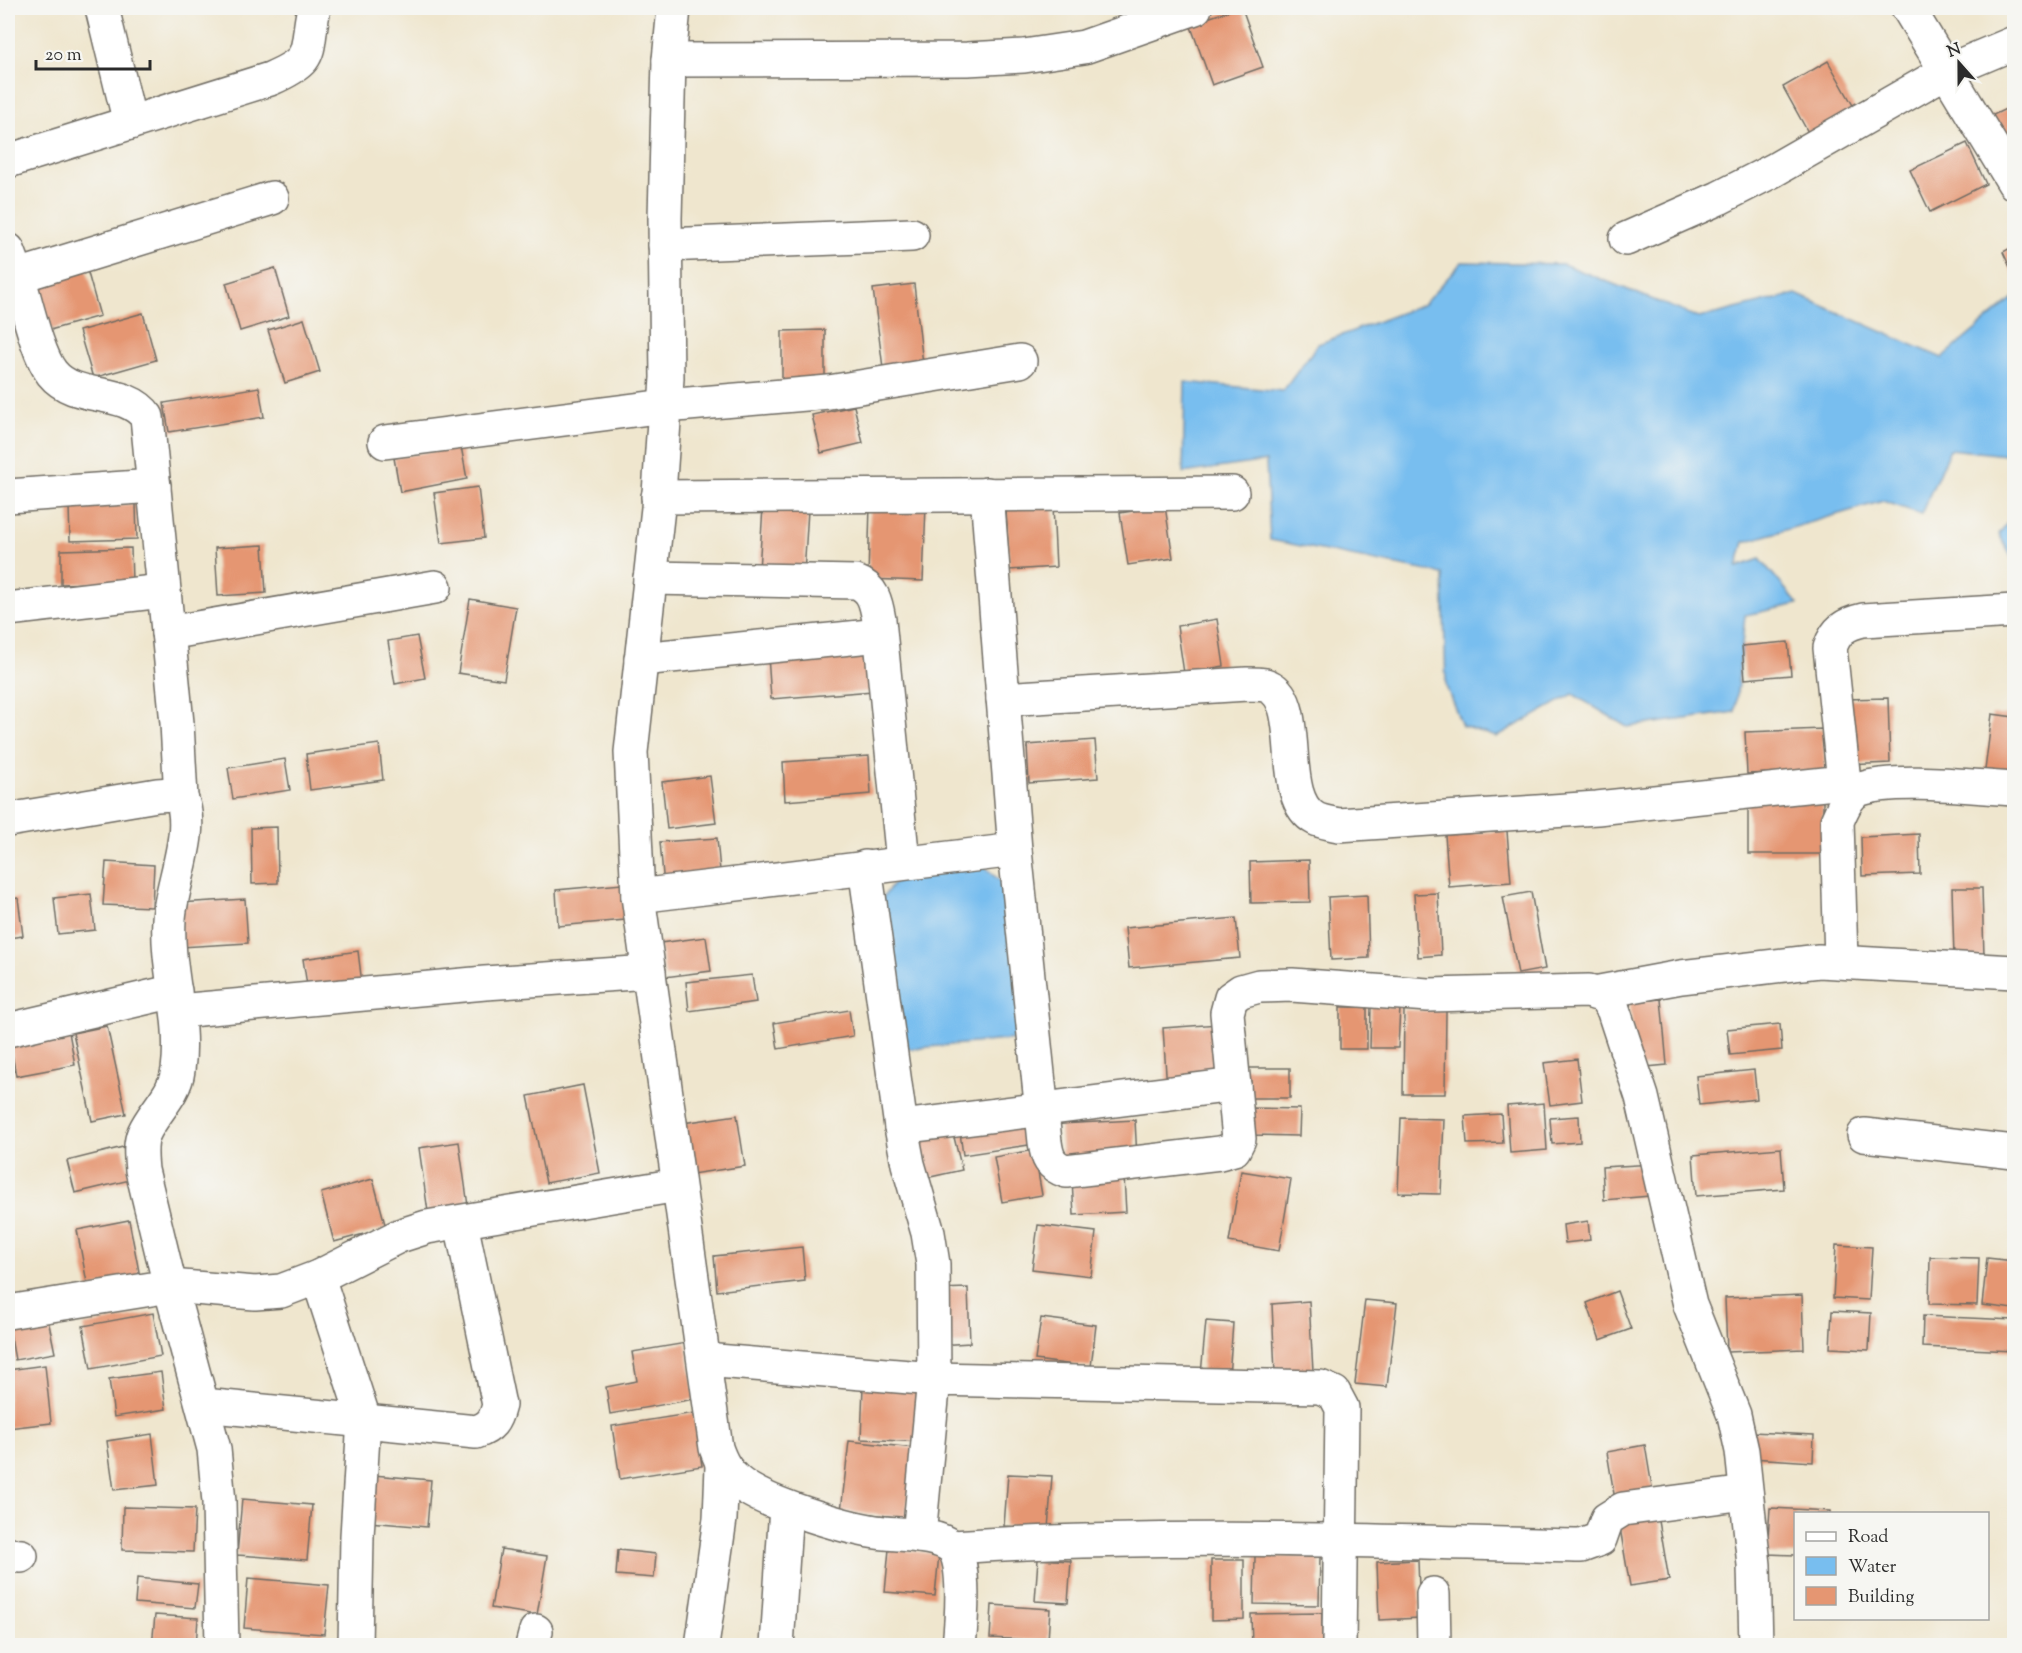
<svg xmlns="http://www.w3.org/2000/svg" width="2022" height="1653" viewBox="0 0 2022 1653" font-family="'Sorts Mill Goudy',serif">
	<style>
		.water { fill: #78beef; stroke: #52748d; stroke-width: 1.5 }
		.building { fill: #e59672 }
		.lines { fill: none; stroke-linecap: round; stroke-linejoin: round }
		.street-casing { stroke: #706c64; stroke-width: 36 }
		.secondary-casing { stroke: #706c64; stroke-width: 36 }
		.street { stroke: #fff; stroke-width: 33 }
		.secondary { stroke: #fff; stroke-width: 33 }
	</style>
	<rect width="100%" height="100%" fill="#f6f6f2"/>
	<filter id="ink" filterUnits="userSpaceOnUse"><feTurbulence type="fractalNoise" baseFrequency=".0167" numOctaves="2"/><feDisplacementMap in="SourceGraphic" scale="12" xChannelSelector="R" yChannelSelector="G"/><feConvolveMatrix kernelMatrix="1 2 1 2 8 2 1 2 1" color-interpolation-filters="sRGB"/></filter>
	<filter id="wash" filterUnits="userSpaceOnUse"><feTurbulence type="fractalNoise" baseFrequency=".008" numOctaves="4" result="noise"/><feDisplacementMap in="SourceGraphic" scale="24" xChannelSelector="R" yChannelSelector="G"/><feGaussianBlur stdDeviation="1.35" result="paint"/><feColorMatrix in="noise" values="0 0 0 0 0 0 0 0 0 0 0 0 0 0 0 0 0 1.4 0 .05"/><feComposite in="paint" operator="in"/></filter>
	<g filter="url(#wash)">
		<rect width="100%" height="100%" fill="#efe6ce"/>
		<g class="water">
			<polygon points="1462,262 1563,264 1699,318 1796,294 1942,358 2013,298 2014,456 1950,449 1921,514 1883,501 1744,542 1737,567 1760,559 1798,604 1745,615 1735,712 1627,727 1573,694 1496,737 1462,726 1446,686 1443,574 1270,540 1266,461 1183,473 1185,382 1283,391 1318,344 1424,304"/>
			<polygon points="2014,514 2014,562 1999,534"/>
			<polygon points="984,866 1016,896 1028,1038 907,1049 882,898 903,872"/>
		</g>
		<g id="blocks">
			<g class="building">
				<polygon points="1237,8 1242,8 1263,67 1212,85 1190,24"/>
				<polygon points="1828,61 1855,109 1809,134 1783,87"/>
				<polygon points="2014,105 2014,150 2008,152 1991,116"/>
				<polygon points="1967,143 1986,184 1930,212 1910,170"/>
				<polygon points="2014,246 2014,276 2003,252"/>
				<polygon points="86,266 100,316 50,330 36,281"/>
				<polygon points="275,268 289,316 240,331 226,283"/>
				<polygon points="914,284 923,364 883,368 873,289"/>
				<polygon points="143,313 156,360 93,378 79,331"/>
				<polygon points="304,319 320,372 285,383 268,330"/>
				<polygon points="825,330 825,387 782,388 782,331"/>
				<polygon points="259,387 264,417 169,432 164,403"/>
				<polygon points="854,406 863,443 821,453 812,415"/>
				<polygon points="461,446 467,479 400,492 394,458"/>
				<polygon points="478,487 484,538 441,543 434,493"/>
				<polygon points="136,504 137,539 70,541 69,506"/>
				<polygon points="870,504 926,506 923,581 868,579"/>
				<polygon points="1053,506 1056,567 1009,570 1006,509"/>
				<polygon points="1165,506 1173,558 1128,565 1120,513"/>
				<polygon points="763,507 808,510 804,574 759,570"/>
				<polygon points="263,545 266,593 218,596 215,548"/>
				<polygon points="131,548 132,582 61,584 61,550"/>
				<polygon points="470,599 516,607 504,680 458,673"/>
				<polygon points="1217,619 1224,666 1184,673 1177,626"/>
				<polygon points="417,636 425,678 395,684 388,641"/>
				<polygon points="1788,642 1791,675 1745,679 1742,646"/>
				<polygon points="870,649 873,691 771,699 768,656"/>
				<polygon points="1888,698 1890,763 1847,765 1845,699"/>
				<polygon points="1992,714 2014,717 2014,773 1985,770"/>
				<polygon points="1823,729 1825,771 1747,774 1745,732"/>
				<polygon points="1095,740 1098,778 1029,783 1027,745"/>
				<polygon points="379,744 383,780 310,790 306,754"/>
				<polygon points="869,756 871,794 785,801 783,762"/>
				<polygon points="285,759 290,790 233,799 228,768"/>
				<polygon points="710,776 716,823 667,829 662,782"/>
				<polygon points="1823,798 1823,854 1748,854 1748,799"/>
				<polygon points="277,827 278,883 252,884 251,828"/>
				<polygon points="1507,831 1511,882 1449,887 1445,835"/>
				<polygon points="1919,834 1920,874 1862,876 1861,837"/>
				<polygon points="717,838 721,882 664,886 660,842"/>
				<polygon points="1309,860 1310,902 1251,903 1250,862"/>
				<polygon points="106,862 154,865 152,907 103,905"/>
				<polygon points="622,884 625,920 558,926 556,890"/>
				<polygon points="1952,888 1982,888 1984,957 1954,958"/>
				<polygon points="1531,892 1545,969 1518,974 1503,897"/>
				<polygon points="1438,893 1441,955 1418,957 1414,894"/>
				<polygon points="91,894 95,930 58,934 54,898"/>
				<polygon points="1367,895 1369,958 1331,960 1328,897"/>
				<polygon points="18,898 23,936 8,938 8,900"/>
				<polygon points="245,899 248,943 181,947 179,903"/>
				<polygon points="1236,918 1240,958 1129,968 1125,928"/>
				<polygon points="706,937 711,971 665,977 660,943"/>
				<polygon points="358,951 362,984 308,992 303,959"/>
				<polygon points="752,975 756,1002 689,1011 686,982"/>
				<polygon points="1661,999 1667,1065 1636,1068 1630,1002"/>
				<polygon points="1371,1006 1400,1007 1398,1048 1370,1048"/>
				<rect x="1340" y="1007" width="27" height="42"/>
				<polygon points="849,1010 853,1036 778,1049 774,1023"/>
				<polygon points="1404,1010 1446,1011 1445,1094 1403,1094"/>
				<polygon points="1219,1024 1224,1084 1167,1089 1163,1028"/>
				<polygon points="1780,1024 1782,1050 1730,1055 1727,1029"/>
				<polygon points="107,1026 126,1114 92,1121 73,1033"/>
				<polygon points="69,1032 75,1065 16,1076 10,1043"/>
				<polygon points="1577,1059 1582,1101 1550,1105 1544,1063"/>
				<rect x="1243" y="1068" width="47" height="30"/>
				<polygon points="1754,1070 1757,1099 1699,1105 1696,1076"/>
				<polygon points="583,1085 600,1173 546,1183 528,1096"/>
				<polygon points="1544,1103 1547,1150 1510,1153 1507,1106"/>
				<polygon points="1248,1108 1300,1109 1299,1136 1248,1135"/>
				<polygon points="1501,1114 1503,1143 1467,1144 1465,1116"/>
				<polygon points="737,1115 745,1166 692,1174 683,1123"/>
				<polygon points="1579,1116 1580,1142 1552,1144 1550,1118"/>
				<polygon points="1401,1118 1444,1119 1441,1194 1398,1193"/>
				<polygon points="1135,1120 1137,1159 1062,1164 1060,1124"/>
				<polygon points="1032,1122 1035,1144 963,1155 960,1133"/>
				<polygon points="953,1133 962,1170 917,1180 908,1143"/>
				<polygon points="459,1142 469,1213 429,1219 419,1148"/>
				<polygon points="123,1147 130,1180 75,1193 67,1161"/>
				<polygon points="1781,1148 1784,1189 1696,1196 1693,1155"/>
				<polygon points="1034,1150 1042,1195 1002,1202 994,1157"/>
				<polygon points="1655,1164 1661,1195 1604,1200 1602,1167"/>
				<polygon points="1241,1171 1291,1179 1279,1251 1229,1242"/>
				<polygon points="1124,1177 1126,1212 1074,1215 1072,1180"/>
				<polygon points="373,1179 386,1228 334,1242 321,1193"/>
				<polygon points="129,1220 140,1277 88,1288 77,1230"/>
				<polygon points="1588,1221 1590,1240 1565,1243 1563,1225"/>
				<polygon points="1038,1225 1096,1232 1091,1276 1032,1269"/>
				<polygon points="1836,1245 1872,1247 1869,1300 1833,1298"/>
				<polygon points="802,1247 805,1281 717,1291 714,1256"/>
				<polygon points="1930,1257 1979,1258 1977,1305 1929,1304"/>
				<polygon points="1987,1258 2014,1261 2014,1309 1982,1305"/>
				<polygon points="968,1288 970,1343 938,1345 937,1289"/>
				<polygon points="1617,1291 1631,1329 1600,1340 1587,1303"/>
				<polygon points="1802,1295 1804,1349 1727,1352 1725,1298"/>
				<polygon points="1365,1300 1397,1303 1387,1387 1355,1384"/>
				<polygon points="1309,1301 1313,1371 1275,1374 1272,1304"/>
				<polygon points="1832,1311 1871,1313 1869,1350 1830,1348"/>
				<polygon points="153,1313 161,1356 91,1369 83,1326"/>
				<polygon points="1923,1316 2014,1320 2014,1351 1922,1347"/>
				<polygon points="1041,1318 1096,1325 1091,1367 1035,1360"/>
				<polygon points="48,1319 55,1353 15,1360 9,1327"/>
				<polygon points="1206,1321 1233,1323 1229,1377 1201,1374"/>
				<polygon points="686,1343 695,1399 610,1414 606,1387 637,1381 632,1352"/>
				<polygon points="45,1365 51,1423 8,1428 8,1370"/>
				<polygon points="161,1372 166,1409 114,1417 109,1379"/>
				<polygon points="863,1386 924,1388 922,1442 861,1439"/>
				<polygon points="694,1413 702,1466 620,1479 612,1426"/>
				<polygon points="1752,1432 1814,1435 1813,1462 1751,1458"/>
				<polygon points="152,1434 158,1485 114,1490 107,1441"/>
				<polygon points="849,1441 914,1448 906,1518 841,1511"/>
				<polygon points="1645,1445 1654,1499 1616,1506 1607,1452"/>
				<polygon points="1008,1474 1052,1476 1048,1529 1004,1526"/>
				<polygon points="373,1475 431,1480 427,1527 369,1522"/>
				<polygon points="242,1499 312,1505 307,1560 237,1555"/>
				<polygon points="123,1507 195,1509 193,1552 122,1550"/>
				<polygon points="1770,1508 1830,1511 1830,1514 1796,1514 1796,1555 1767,1554"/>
				<polygon points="1658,1515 1669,1580 1630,1586 1619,1522"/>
				<polygon points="501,1549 547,1556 537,1615 491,1608"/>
				<polygon points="889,1549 939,1554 935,1596 885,1592"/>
				<polygon points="618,1550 656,1554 654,1578 616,1575"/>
				<polygon points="1255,1556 1320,1557 1319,1605 1254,1604"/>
				<polygon points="1038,1559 1071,1561 1068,1603 1035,1601"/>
				<polygon points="1211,1560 1244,1560 1244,1619 1211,1620"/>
				<polygon points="1418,1560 1420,1618 1379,1620 1377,1562"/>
				<polygon points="137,1578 198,1584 195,1608 135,1603"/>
				<polygon points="248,1578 329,1585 324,1634 244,1628"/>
				<polygon points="992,1605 1050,1609 1048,1641 990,1638"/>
				<polygon points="1322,1613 1322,1646 1252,1646 1251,1614"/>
				<polygon points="155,1615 198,1618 196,1646 152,1646"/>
			</g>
		</g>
	</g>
	<g filter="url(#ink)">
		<use href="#blocks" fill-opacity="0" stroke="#706c64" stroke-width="1.5"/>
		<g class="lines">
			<defs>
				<g id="street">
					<polyline points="102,8 130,123"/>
					<polyline points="1908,8 2014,183"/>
					<polyline points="669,60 967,59 1024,56 1084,47 1195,8"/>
					<path d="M8 161 270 79C318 58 304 52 314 8"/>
					<polyline points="1626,239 1719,198 1774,170 1945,72 2014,43"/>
					<polyline points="665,245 912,235"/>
					<polyline points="8,250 18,276 272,198"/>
					<path d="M8 277 18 276C26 301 37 354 52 373 76 403 125 386 147 417L177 723 181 798"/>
					<polyline points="385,442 665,406 829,392 1020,361"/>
					<polyline points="987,494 1015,850"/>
					<polyline points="8,496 154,486"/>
					<polyline points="658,497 1232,493"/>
					<path d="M650 578 856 582C873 588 876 602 879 620L903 862"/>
					<polyline points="8,609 162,591"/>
					<polyline points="168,633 435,587"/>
					<polyline points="641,659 880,635"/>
					<path d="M1003 699 1247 684C1252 684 1260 684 1265 685 1308 697 1274 798 1316 819 1322 822 1331 823 1338 825L1597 808 1844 782"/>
					<path d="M1846 801 1830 648C1836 630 1845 624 1863 620L2014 611"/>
					<path d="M638 896 1015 850 1045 1142C1047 1157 1050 1166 1066 1171L1220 1153 1234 1149 1239 1139 1227 1013 1231 998 1241 991 1259 986 1292 985 1428 995 1589 991 1604 996 1613 1009 1642 1097 1690 1305 1734 1415 1742 1451 1754 1565 1756 1646"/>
					<path d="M1841 961 1837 821C1842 810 1848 793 1861 789 1895 777 1976 787 2014 789"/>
					<polyline points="1594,993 1681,977 1819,961 2014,972"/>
					<polyline points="178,1011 485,983 649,972"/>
					<polyline points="8,1030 175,991"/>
					<polyline points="901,1127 1234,1085"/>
					<polyline points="1864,1135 2014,1152"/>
					<polyline points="318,1277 364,1419 357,1536 355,1646"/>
					<polyline points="8,1312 170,1286 255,1293 281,1291 318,1277 399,1236 427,1227 678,1185"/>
					<polyline points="705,1360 934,1379 933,1264 928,1233 908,1164 901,1127 865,867"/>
					<path d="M203 1405 476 1432C491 1427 495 1421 499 1405L461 1223"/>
					<polyline points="919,1536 934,1379 1320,1387 1334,1393 1342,1408 1339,1646"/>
					<path d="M953 1547C1163 1533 1372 1541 1581 1546L1600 1539 1607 1519 1623 1509 1746 1493"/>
					<polyline points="8,1555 21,1556"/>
					<polyline points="1433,1594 1434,1646"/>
					<polyline points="532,1646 536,1631"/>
					<polyline points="702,1646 720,1519 722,1466"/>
					<polyline points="777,1646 786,1507"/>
				</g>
				<g id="secondary">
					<path d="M674 8 669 60 665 218 667 378 658 508 631 752 638 896 716 1448C721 1462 726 1472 738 1482 763 1503 843 1527 876 1532 896 1535 936 1533 952 1547 967 1560 961 1626 959 1646"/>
					<path d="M8 820 157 795 172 794 181 798C196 830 171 884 169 919 166 969 185 1019 178 1070 175 1095 154 1111 144 1133 139 1145 141 1158 142 1170L170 1286 214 1449 219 1502 222 1646"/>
				</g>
			</defs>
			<use href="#street" class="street-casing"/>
			<use href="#secondary" class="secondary-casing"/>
			<use href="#street" class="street"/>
			<use href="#secondary" class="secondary"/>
		</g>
	</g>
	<rect width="2022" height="1653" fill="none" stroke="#f6f6f2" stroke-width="30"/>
	<rect x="1794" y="1512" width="195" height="108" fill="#f6f6f2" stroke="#a5a5a2" stroke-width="1.5"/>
	<rect x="1806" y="1532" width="30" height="9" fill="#ffffff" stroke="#a5a5a2" stroke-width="1.5"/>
	<text x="1848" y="1542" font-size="18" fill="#2b2b2b">Road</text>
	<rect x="1806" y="1557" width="30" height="18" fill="#78beef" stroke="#a5a5a2" stroke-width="1.5"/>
	<text x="1848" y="1572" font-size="18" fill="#2b2b2b">Water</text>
	<rect x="1806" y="1587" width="30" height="18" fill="#e59672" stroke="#a5a5a2" stroke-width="1.5"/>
	<text x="1848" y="1602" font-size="18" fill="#2b2b2b">Building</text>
	<g transform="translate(1959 63) rotate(339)" stroke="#f6f6f2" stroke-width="4.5" paint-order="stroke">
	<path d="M0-4.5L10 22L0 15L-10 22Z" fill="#2b2b2b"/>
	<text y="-9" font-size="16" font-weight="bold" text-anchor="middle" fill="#2b2b2b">N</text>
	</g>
	<path d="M36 60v9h114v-9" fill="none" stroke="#2b2b2b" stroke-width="3"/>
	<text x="45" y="60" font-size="18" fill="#2b2b2b" stroke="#f6f6f2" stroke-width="4.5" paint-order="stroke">20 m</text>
</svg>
